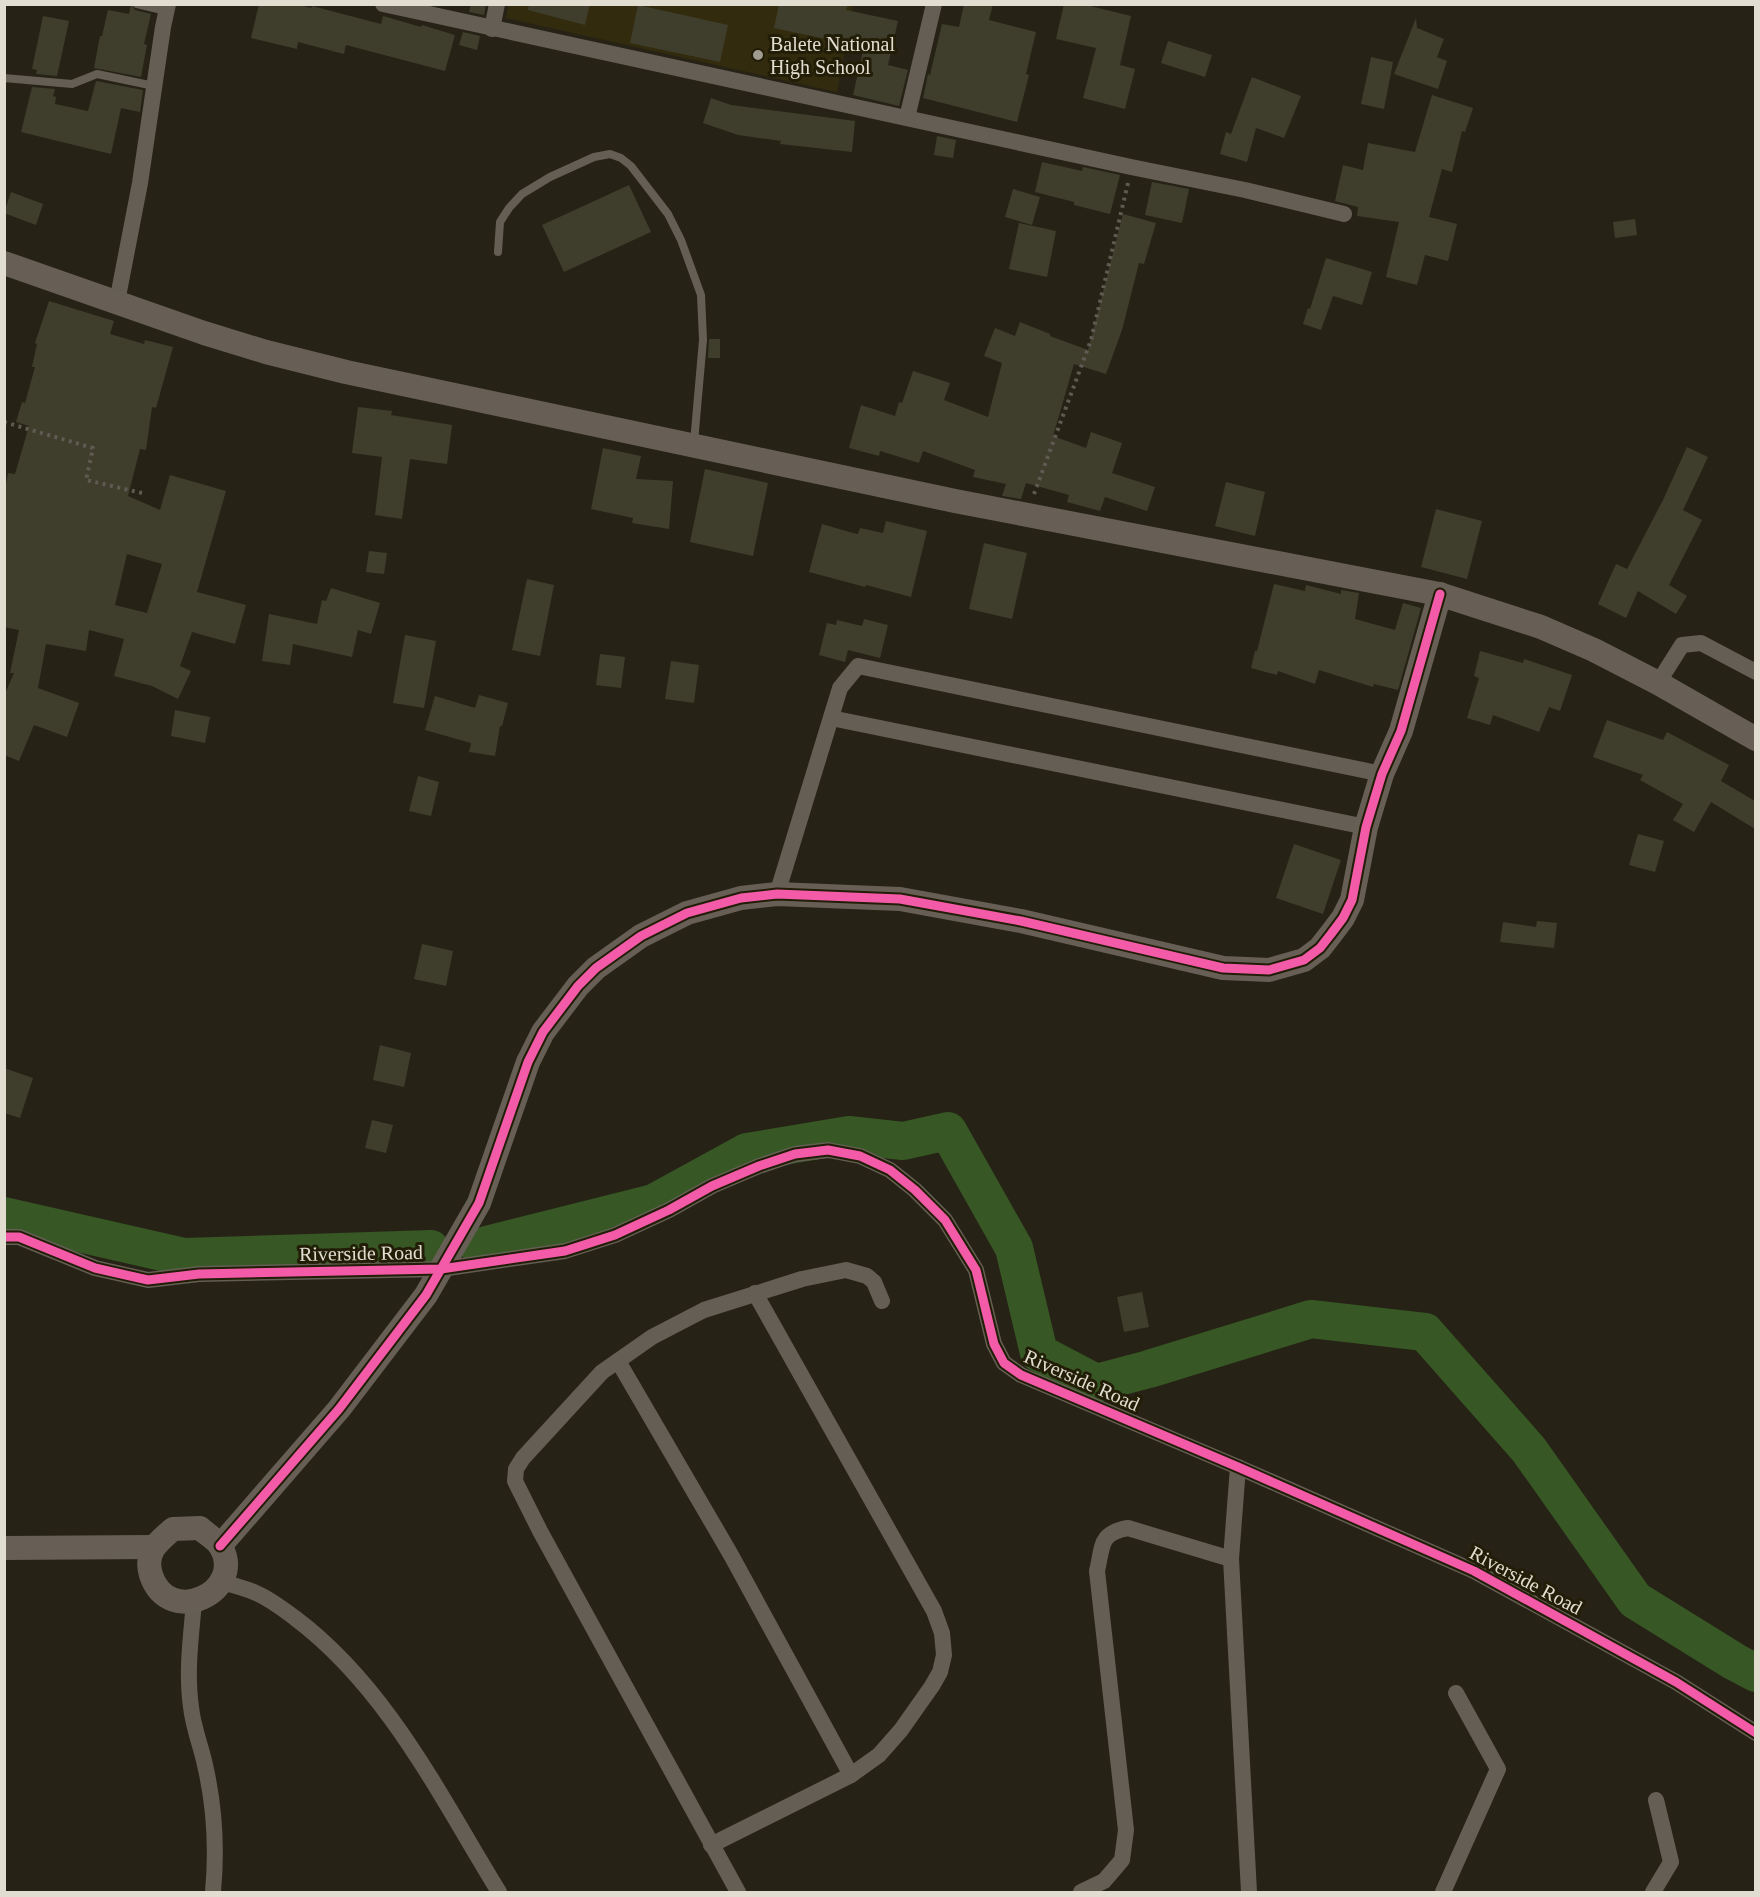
<svg xmlns="http://www.w3.org/2000/svg" width="1760" height="1897" viewBox="0 0 1760 1897" font-family="'Times New Roman',serif">
	<style>
		.built { fill: #322b0e }
		.lines { fill: none; stroke-linecap: round; stroke-linejoin: round }
		.river { stroke: #375725; stroke-width: 38 }
		.building { fill: #3f3e2c; fill-rule: evenodd }
		.path { stroke: #5f5a52; stroke-width: 4; stroke-dasharray: 3 4.5; stroke-linecap: butt }
		.lane { stroke: #645e55; stroke-width: 8 }
		.street { stroke: #645e55; stroke-width: 16 }
		.secondary { stroke: #675f56; stroke-width: 24 }
		.cycleway-casing { stroke: #221d06; stroke-width: 13 }
		.cycleway { stroke: #f35aa7; stroke-width: 9 }
		.poi-dot { fill: #a09c8f; stroke: #221d06; stroke-width: 2 }
		.labels { text-anchor: middle; dominant-baseline: central; stroke-width: 6; stroke-linejoin: round; paint-order: stroke }
		.poi-label { font-size: 20px; fill: #e1ddd0; stroke: #221d06; text-anchor: start }
		.street-label { font-size: 20px; fill: #e1ddd0; stroke: #221d06 }
	</style>
	<rect width="100%" height="100%" fill="#262216"/>
	<polygon class="built" points="509,4 853,5 837,92 506,18"/>
	<g class="lines">
		<g class="river">
			<polyline points="4,1216 184,1257 431,1249"/>
			<polyline points="479,1247 654,1203 747,1152 849,1135 903,1141 948,1131 1014,1248 1039,1353 1096,1383 1149,1369 1311,1319 1425,1332 1529,1450 1635,1600 1735,1662 1756,1673"/>
		</g>
	</g>
	<g class="building">
		<polygon points="131,4 135,10 151,14 144,44 147,45 141,77 94,68 100,36 102,36 108,10 129,14"/>
		<polygon points="259,4 296,4 311,8 312,6 381,24 383,16 421,27 422,25 455,35 445,71 346,45 344,54 298,42 297,49 251,38"/>
		<polygon points="471,4 486,4 484,15 469,12"/>
		<polygon points="529,4 590,4 585,25 528,10"/>
		<polygon points="779,4 848,4 846,10 898,21 888,65 908,70 899,106 853,95 863,51 859,50 859,46 774,28"/>
		<polygon points="964,4 993,4 989,20 1036,32 1026,74 1029,75 1017,122 923,98 928,74 930,75 942,24 959,27"/>
		<polygon points="1064,4 1082,4 1131,16 1120,65 1135,69 1125,109 1083,98 1096,48 1056,39"/>
		<polygon points="638,5 728,25 720,62 630,43"/>
		<polygon points="43,16 69,21 57,76 36,74 37,70 32,69"/>
		<polygon points="1416,18 1417,28 1444,39 1437,57 1447,61 1438,89 1394,74"/>
		<polygon points="463,32 480,36 477,50 459,45"/>
		<polygon points="1168,41 1212,55 1205,77 1161,63"/>
		<polygon points="1371,57 1393,62 1384,109 1361,104"/>
		<polygon points="1252,77 1301,96 1284,138 1256,128 1247,162 1220,154 1226,132 1231,134"/>
		<polygon points="96,81 143,90 140,112 121,108 111,154 21,132 32,87 55,89 53,96 56,97 55,104 88,111"/>
		<polygon points="1432,95 1473,108 1465,132 1462,131 1452,172 1442,169 1429,217 1457,224 1448,261 1425,255 1417,285 1386,277 1399,222 1357,216 1358,207 1335,201 1343,165 1363,170 1368,143 1415,152"/>
		<polygon points="711,98 731,105 855,121 852,152 780,144 781,141 738,135 703,123"/>
		<polygon points="937,136 956,140 953,158 934,155"/>
		<polygon points="1042,162 1082,171 1083,167 1120,175 1110,214 1074,205 1074,202 1035,192"/>
		<polygon points="1152,182 1189,189 1182,223 1145,215"/>
		<polygon points="629,185 651,232 564,272 542,225"/>
		<polygon points="1013,189 1040,197 1032,225 1005,217"/>
		<polygon points="11,192 43,204 36,225 4,213"/>
		<polygon points="1123,214 1156,223 1144,264 1139,263 1122,330 1106,374 1074,364 1053,436 1086,448 1091,432 1122,443 1112,473 1155,487 1147,511 1105,497 1100,511 1067,502 1069,495 1026,483 1021,499 1002,496 1006,484 973,477 975,470 923,451 919,463 880,451 879,456 849,448 861,405 895,416 899,402 902,403 913,371 950,383 944,400 988,417 1002,363 984,356 995,328 1015,336 1020,322 1050,334 1050,336 1088,350"/>
		<polygon points="1635,219 1637,235 1615,238 1613,222"/>
		<polygon points="1019,223 1056,231 1047,277 1009,269"/>
		<polygon points="1326,258 1372,272 1362,305 1333,296 1321,330 1303,324 1308,308 1310,309"/>
		<path d="M49 301 114 321 110 334 144 344 145 340 173 347 156 408 152 407 146 450 140 449 128 496 160 510 170 475 226 491 197 592 246 605 235 644 192 632 180 666 191 671 178 699 152 686 114 676 124 639 89 630 86 651 46 644 38 688 79 703 67 737 34 725 19 761 4 755V696L14 673H10L19 630 4 627V495L8 473 15 474 29 426 16 422 22 402 25 403 35 367H32L37 344 35 343ZM127 554 162 564 147 613 115 605Z"/>
		<polygon points="709,339 720,339 720,358 708,358"/>
		<polygon points="358,407 392,411 391,415 452,425 447,464 410,459 402,519 375,515 382,457 352,453"/>
		<polygon points="1687,447 1708,457 1683,510 1702,520 1669,585 1687,596 1676,614 1638,591 1626,618 1598,604 1616,564 1627,569 1663,500"/>
		<polygon points="603,448 641,456 636,479 673,481 669,529 632,523 633,518 591,509"/>
		<polygon points="705,469 768,483 753,556 690,542"/>
		<polygon points="1226,482 1265,492 1255,536 1215,526"/>
		<polygon points="1436,509 1482,521 1467,579 1421,567"/>
		<polygon points="886,521 927,531 911,597 866,585 865,587 809,572 822,524 853,533 858,534 860,528 883,533"/>
		<polygon points="984,543 1027,553 1012,619 969,609"/>
		<polygon points="369,551 387,553 384,574 366,572"/>
		<polygon points="527,579 554,585 540,656 512,650"/>
		<polygon points="1274,584 1305,591 1306,585 1341,594 1341,590 1359,593 1355,619 1395,630 1403,603 1421,608 1398,690 1374,684 1373,687 1319,670 1315,684 1278,671 1277,675 1251,668 1255,651 1257,651"/>
		<polygon points="331,588 380,603 371,634 358,630 352,657 293,644 290,665 262,661 269,614 317,624 322,600 326,601"/>
		<polygon points="864,619 888,625 880,658 848,650 845,662 819,655 827,623 836,625 837,620 862,626"/>
		<polygon points="405,635 436,641 424,708 393,703"/>
		<polygon points="1480,651 1523,663 1524,659 1572,675 1560,711 1549,707 1539,732 1493,715 1490,725 1467,718 1479,678 1474,676"/>
		<polygon points="600,654 625,657 621,688 596,685"/>
		<polygon points="671,661 699,665 694,703 665,699"/>
		<polygon points="479,695 508,703 502,726 500,726 495,756 469,752 471,743 425,730 435,696 475,708"/>
		<polygon points="175,710 210,717 205,743 171,736"/>
		<polygon points="1607,720 1663,740 1667,732 1729,765 1721,781 1755,801 1755,829 1711,802 1694,832 1673,820 1683,804 1640,780 1643,775 1593,757"/>
		<polygon points="418,776 439,782 431,816 409,811"/>
		<polygon points="1638,834 1664,841 1655,872 1629,865"/>
		<polygon points="1294,844 1341,860 1323,914 1276,898"/>
		<polygon points="1537,921 1557,923 1554,948 1500,942 1503,922 1536,927"/>
		<polygon points="422,944 453,951 446,986 414,979"/>
		<polygon points="380,1045 411,1053 404,1087 373,1080"/>
		<polygon points="4,1068 33,1078 20,1118 4,1113"/>
		<polygon points="372,1120 393,1125 386,1153 365,1148"/>
		<polygon points="1142,1292 1149,1327 1124,1332 1117,1297"/>
	</g>
	<g class="lines">
		<g class="path">
			<polyline points="4,422 93,448 86,480 146,494"/>
			<polyline points="1034,494 1091,340 1128,183"/>
		</g>
		<g class="lane">
			<polyline points="137,4 166,11"/>
			<polyline points="4,78 72,84 97,74 154,86"/>
			<polyline points="498,252 500,222 509,208 522,194 550,177 594,157 610,154 621,158 631,166 668,214 681,240 701,295 703,340 694,442"/>
		</g>
		<g class="street">
			<polyline points="383,4 1131,167 1245,190 1344,214"/>
			<polyline points="492,29 497,4"/>
			<polyline points="907,118 934,4"/>
			<polyline points="117,302 140,183 163,27 168,4"/>
			<polyline points="1658,683 1682,645 1701,643 1756,672"/>
			<polyline points="831,718 1366,827"/>
			<polyline points="777,894 840,688 858,666 1382,774"/>
			<polyline points="4,1237 19,1237 95,1268 148,1280 199,1274 441,1269 565,1251 615,1235 669,1210 712,1186 759,1166 795,1154 828,1150 860,1156 890,1170 915,1190 945,1220 976,1270 994,1344 1004,1363 1021,1375 1238,1467 1474,1571 1676,1682 1756,1733"/>
			<polyline points="618,1361 731,1555 851,1775"/>
			<polyline points="1238,1467 1231,1559 1249,1892"/>
			<path d="M221 1582C233 1585 245 1588 256 1593 270 1599 283 1609 295 1618 387 1687 440 1796 499 1892"/>
			<path d="M194 1602C191 1637 186 1672 191 1707 193 1727 201 1746 205 1765 215 1808 217 1849 213 1892"/>
			<polyline points="711,1845 851,1775 879,1755 901,1730 932,1686 940,1672 944,1655 942,1633 934,1611 755,1293"/>
			<polyline points="738,1892 540,1531 515,1481 516,1469 523,1458 602,1372 652,1337 704,1310 802,1279 846,1270 867,1276 874,1282 882,1301"/>
			<path d="M1081 1892 1104 1881 1122 1860 1126 1830 1097 1571C1103 1546 1099 1533 1128 1528L1231 1559"/>
			<polyline points="1443,1892 1498,1769 1456,1693"/>
			<polyline points="1653,1892 1671,1862 1656,1800"/>
		</g>
		<g class="secondary">
			<polyline points="4,263 204,333 266,352 346,372 955,501 1439,594 1541,627 1594,650 1658,683 1756,739"/>
			<path d="M200 1528C206 1534 217 1540 221 1547 246 1591 169 1629 151 1575 144 1552 158 1542 173 1529Z"/>
			<polyline points="220,1546 339,1409 426,1295 479,1203 528,1062 543,1032 578,986 596,968 641,936 687,913 741,898 777,894 900,899 1021,921 1223,968 1269,970 1304,960 1320,948 1331,934 1343,918 1352,900 1366,827 1382,774 1401,731 1440,594"/>
			<polyline points="4,1548 153,1547"/>
		</g>
		<defs>
			<g id="cycleway">
				<polyline points="4,1237 19,1237 95,1268 148,1280 199,1274 441,1269 565,1251 615,1235 669,1210 712,1186 759,1166 795,1154 828,1150 860,1156 890,1170 915,1190 945,1220 976,1270 994,1344 1004,1363 1021,1375 1238,1467 1474,1571 1676,1682 1756,1733"/>
				<polyline points="220,1546 339,1409 426,1295 479,1203 528,1062 543,1032 578,986 596,968 641,936 687,913 741,898 777,894 900,899 1021,921 1223,968 1269,970 1304,960 1320,948 1331,934 1343,918 1352,900 1366,827 1382,774 1401,731 1440,594"/>
			</g>
		</defs>
		<use href="#cycleway" class="cycleway-casing"/>
		<use href="#cycleway" class="cycleway"/>
	</g>
	<circle class="poi-dot" cx="758" cy="55" r="6"/>
	<g class="labels">
		<g class="poi-label">
			<text x="770" y="44">Balete National<tspan x="770" dy="23">High School</tspan></text>
		</g>
		<g class="street-label">
			<text transform="translate(361 1253) rotate(-1)">Riverside Road</text>
			<text transform="translate(1082 1380) rotate(24)">Riverside Road</text>
			<text transform="translate(1526 1580) rotate(28)">Riverside Road</text>
		</g>
	</g>
	<rect width="1760" height="1897" fill="none" stroke="#e1ddd0" stroke-width="12"/>
</svg>
